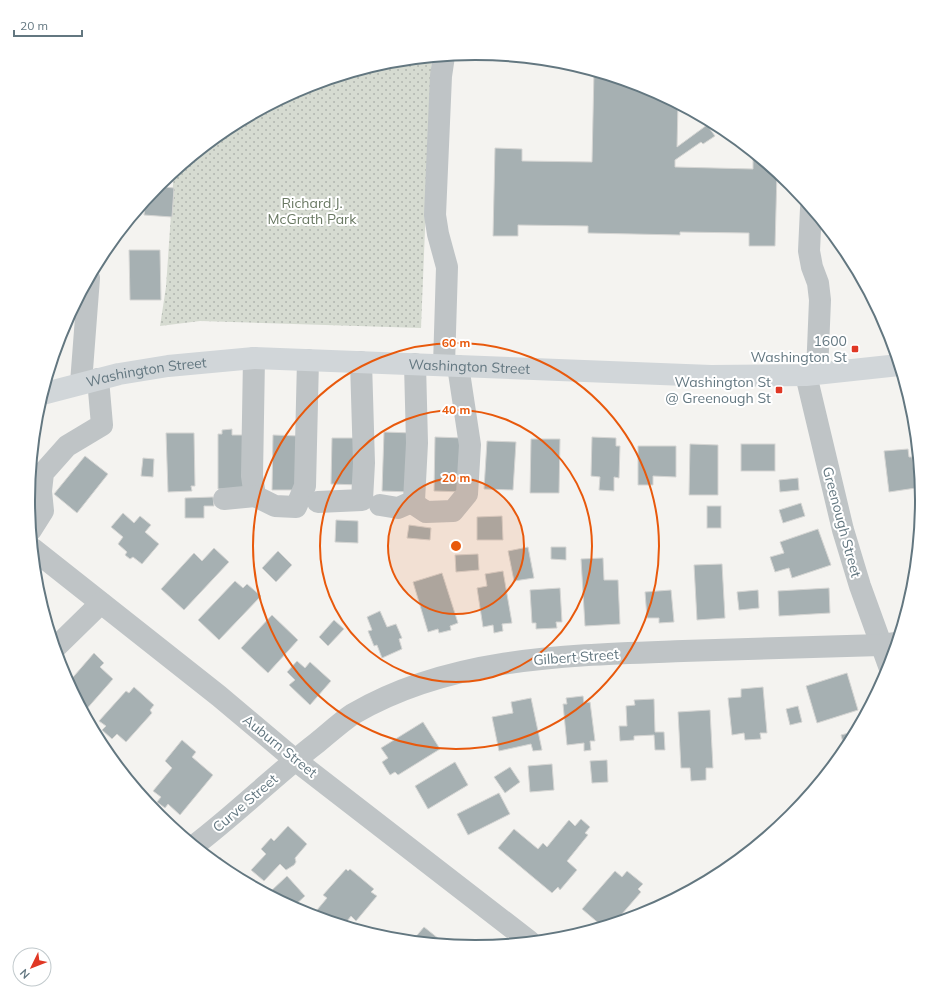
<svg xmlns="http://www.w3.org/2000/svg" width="950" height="999" viewBox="0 0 950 999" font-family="Mulish,sans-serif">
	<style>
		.park { fill: url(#park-dots) }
		.building { fill: #a6b0b2; stroke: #d5d5d3 }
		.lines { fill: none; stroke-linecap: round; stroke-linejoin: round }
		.minor { stroke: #bfc4c6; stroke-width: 22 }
		.major { stroke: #d1d6d9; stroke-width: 22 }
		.ring { fill: none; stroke: #e8590c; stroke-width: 2 }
		.poi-dot { fill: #e03724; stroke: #fff; stroke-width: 1.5 }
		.labels { text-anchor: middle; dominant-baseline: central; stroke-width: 4; stroke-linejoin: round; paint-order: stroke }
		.park-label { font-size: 14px; fill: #697862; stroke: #fff }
		.poi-label { font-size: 14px; fill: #637780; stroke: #fff; text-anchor: end }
		.street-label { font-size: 14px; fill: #637780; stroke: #fff }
		.rim { fill: none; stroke: #637780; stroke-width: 2 }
		.centre { fill: #e8590c; stroke: #fff; stroke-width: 2 }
		.ring-label { font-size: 12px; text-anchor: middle; font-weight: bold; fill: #e8590c; stroke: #fff; stroke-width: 4; stroke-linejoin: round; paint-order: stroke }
	</style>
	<defs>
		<pattern id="park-dots" width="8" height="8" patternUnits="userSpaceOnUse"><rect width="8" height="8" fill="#d6dbd1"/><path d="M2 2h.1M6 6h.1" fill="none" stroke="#b1b6af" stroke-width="1.8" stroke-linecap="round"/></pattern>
	</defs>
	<rect width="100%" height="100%" fill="#f4f3f0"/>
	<polygon class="park" points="432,57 421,328 200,321 160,326 166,287 174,171 227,128 304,86 388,61"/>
	<g class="building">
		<polygon points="594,71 646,87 678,103 677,147 707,125 715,136 703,144 701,142 675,160 675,167 753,169 753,157 759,157 777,172 775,246 749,246 749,233 680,232 680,235 588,233 588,226 518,225 518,236 493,236 495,148 522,149 522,161 592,162"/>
		<polygon points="157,186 174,188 172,217 144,215 146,200"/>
		<polygon points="129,250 160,250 161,300 130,300"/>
		<polygon points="232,429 232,435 246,435 246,489 218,489 218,434 222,434 222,430"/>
		<polygon points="384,432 413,433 411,492 382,491"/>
		<polygon points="166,433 194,433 195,486 191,486 192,491 168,492"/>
		<polygon points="273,435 300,436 300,490 272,490"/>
		<polygon points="435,437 464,438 463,492 434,491"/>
		<polygon points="592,437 616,438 616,446 620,446 619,478 614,477 614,491 599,490 600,477 591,476"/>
		<polygon points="332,438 360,438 359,485 331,484"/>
		<polygon points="531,439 560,439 559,493 530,493"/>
		<polygon points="487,441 516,442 513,490 484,489"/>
		<polygon points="690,444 718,445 718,495 689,495"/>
		<rect x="741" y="444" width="34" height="27"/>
		<polygon points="638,446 676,446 676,477 653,476 653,485 638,485"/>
		<polygon points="908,449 909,457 912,457 916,488 889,492 884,451"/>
		<polygon points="85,456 108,474 77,513 54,494"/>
		<polygon points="143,458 154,459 153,477 141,476"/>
		<polygon points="798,478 799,490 780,492 779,480"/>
		<polygon points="213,497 214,506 204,506 204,518 185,518 185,498"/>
		<polygon points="801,503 805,516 783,523 779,510"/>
		<rect x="707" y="506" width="14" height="22"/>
		<polygon points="123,513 134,523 140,516 151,525 145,532 159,544 142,564 133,557 130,559 125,555 127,552 118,544 123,537 111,527"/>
		<polygon points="502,516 503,540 477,540 477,517"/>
		<polygon points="336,520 358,521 358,543 335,542"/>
		<polygon points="409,525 431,528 430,540 407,538"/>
		<polygon points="818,529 831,565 792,578 789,568 775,572 770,557 784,553 780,542"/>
		<polygon points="528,547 534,578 514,581 508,551"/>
		<polygon points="551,547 566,547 566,560 551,559"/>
		<polygon points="214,548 229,562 184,610 161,589 194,553 202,561"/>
		<polygon points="278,551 292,565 276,582 262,568"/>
		<polygon points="478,554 479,570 456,572 455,555"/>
		<polygon points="603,558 604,580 618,580 620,624 585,626 581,559"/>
		<polygon points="722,564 725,618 697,620 694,565"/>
		<polygon points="503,571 512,623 502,624 503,631 494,633 493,625 483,627 477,588 487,586 485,574"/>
		<polygon points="442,573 458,623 450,626 451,630 439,633 438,629 428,632 413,582"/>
		<polygon points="235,581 243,588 247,584 261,596 219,640 198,620"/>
		<polygon points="560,588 562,622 556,622 557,628 536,629 536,623 532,623 530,590"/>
		<polygon points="829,588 830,613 779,616 778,591"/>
		<polygon points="671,590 674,622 659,623 659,618 647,618 645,592"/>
		<polygon points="758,590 759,608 739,610 737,592"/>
		<polygon points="380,611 387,627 396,624 402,638 399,639 402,649 382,658 377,645 374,646 368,631 372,630 367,617"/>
		<polygon points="272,615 298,640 268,673 241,648"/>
		<polygon points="334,620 344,629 328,646 319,637"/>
		<polygon points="94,653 104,663 100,667 113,679 84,712 68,683"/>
		<polygon points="297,661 305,668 310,662 331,681 310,705 289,685 295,680 287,672"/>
		<polygon points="847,673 858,710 817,723 806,686"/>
		<polygon points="134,687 154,705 150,710 152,713 126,742 117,734 112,739 102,730 106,726 99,721 126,691 129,693"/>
		<polygon points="763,687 767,733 760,733 761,739 745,740 744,733 732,735 728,698 741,697 741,689"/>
		<polygon points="583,696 584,703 590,702 595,741 590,741 591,750 584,751 584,743 567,745 563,704 567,704 566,698"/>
		<polygon points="531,698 542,750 533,751 531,744 499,751 492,717 513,713 511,702"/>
		<polygon points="654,699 655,732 664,732 665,750 655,750 654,735 634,736 634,740 620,741 619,726 627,726 626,706 635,705 634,700"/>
		<polygon points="798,706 802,722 790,725 786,709"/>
		<polygon points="710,710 713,768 706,768 706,780 691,781 690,768 681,768 678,712"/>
		<polygon points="423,722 440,749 398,775 395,772 390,775 382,762 388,758 381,748"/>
		<polygon points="856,731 847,748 845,750 841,735"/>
		<polygon points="182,740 196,752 192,757 213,775 180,815 168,804 165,808 157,802 161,797 153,791 172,768 165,761"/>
		<polygon points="607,760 608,782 592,783 590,761"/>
		<polygon points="455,762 468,785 428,809 415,786"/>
		<polygon points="552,764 554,790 530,792 528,766"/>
		<polygon points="510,767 520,782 505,793 494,777"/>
		<polygon points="499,793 510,814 468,835 457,814"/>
		<polygon points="581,819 590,827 585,833 588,835 567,861 577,870 560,890 558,887 552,893 498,848 514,829 538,849 543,843 547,847 569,820 575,826"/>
		<polygon points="288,826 307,844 295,858 296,862 294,865 286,870 280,864 264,881 251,870 266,854 261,849 271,838 274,841"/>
		<polygon points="220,857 239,876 238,877 216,862"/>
		<polygon points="346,869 348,871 350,869 374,889 371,892 377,896 356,921 351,916 344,925 327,919 317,910 327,898 323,895"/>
		<polygon points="615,871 622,877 627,871 643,884 638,889 641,892 615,922 602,926 582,909"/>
		<polygon points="287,876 305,896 293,907 280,899 271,891"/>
		<polygon points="424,927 444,943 413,940"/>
	</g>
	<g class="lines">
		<g class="minor">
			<polyline points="811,208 809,251 812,267 818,283 820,300 817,373"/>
			<polyline points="254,358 252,476 255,496 275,506 296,507 305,486 308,360"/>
			<polyline points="444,365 447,267 438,234 435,215 441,76 444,56"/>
			<polyline points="806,375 843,530 860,586 889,666"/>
			<polyline points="81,383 89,278"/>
			<polyline points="224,499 255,496"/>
			<polyline points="318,502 362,500 364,463 361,362"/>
			<polyline points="411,502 426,512 453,511 467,494 470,445 458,366"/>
			<polyline points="380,505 398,508 414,501 417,443 415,364"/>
			<polyline points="31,530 43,511 41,491 43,473 67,446 102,425 98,379"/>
			<polyline points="33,549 219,696 295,760 529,941"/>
			<polyline points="55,648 101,603"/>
			<path d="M195 845C237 813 275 775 318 742 329 733 341 722 353 714 452 656 572 655 683 651 749 649 815 647 881 645L896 643"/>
		</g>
		<path class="major" id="s1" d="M42 394 119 374 168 366 254 358 711 376 806 375 899 365"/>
	</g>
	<circle cx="456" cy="546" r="68" fill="#e8590c" fill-opacity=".12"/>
	<g class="ring">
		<circle cx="456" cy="546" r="68"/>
		<circle cx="456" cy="546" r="136"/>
		<circle cx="456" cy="546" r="203"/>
	</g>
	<g class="poi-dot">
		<rect x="851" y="345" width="8" height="8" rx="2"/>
		<rect x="775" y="386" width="8" height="8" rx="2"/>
	</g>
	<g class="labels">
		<g class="park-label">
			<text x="312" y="203">Richard J.<tspan x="312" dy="16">McGrath Park</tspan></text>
		</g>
		<g class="poi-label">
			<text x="847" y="341">1600<tspan x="847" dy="16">Washington St</tspan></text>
			<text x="771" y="382">Washington St<tspan x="771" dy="16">@ Greenough St</tspan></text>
		</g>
		<g class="street-label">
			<text stroke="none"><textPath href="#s1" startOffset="431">Washington Street</textPath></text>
			<text stroke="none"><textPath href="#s1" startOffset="107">Washington Street</textPath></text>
			<text transform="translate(842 522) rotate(75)">Greenough Street</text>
			<text transform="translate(576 657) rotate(-4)">Gilbert Street</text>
			<text transform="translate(280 746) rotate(39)">Auburn Street</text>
			<text transform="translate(245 803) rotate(-41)">Curve Street</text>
		</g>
	</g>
	<path d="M0 0H950V999H0ZM35 500a440 440 0 1 1 880 0a440 440 0 1 1-880 0Z" fill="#fff" fill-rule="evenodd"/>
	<path class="rim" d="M35 500a440 440 0 1 1 880 0a440 440 0 1 1-880 0Z"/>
	<circle cx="456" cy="546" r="6" class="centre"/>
	<g class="ring-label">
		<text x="456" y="347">60 m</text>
		<text x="456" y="414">40 m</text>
		<text x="456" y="482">20 m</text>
	</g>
	<g transform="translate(32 967) rotate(227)"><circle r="19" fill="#ffffff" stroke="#c1c9cc"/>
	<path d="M0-3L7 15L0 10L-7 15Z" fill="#e03724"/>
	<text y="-6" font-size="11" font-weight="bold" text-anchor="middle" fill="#637780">N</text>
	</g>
	<path d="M14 30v6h68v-6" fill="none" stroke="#637780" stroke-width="2"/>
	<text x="20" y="30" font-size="12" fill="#637780" stroke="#ffffff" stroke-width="3" paint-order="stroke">20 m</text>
</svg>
